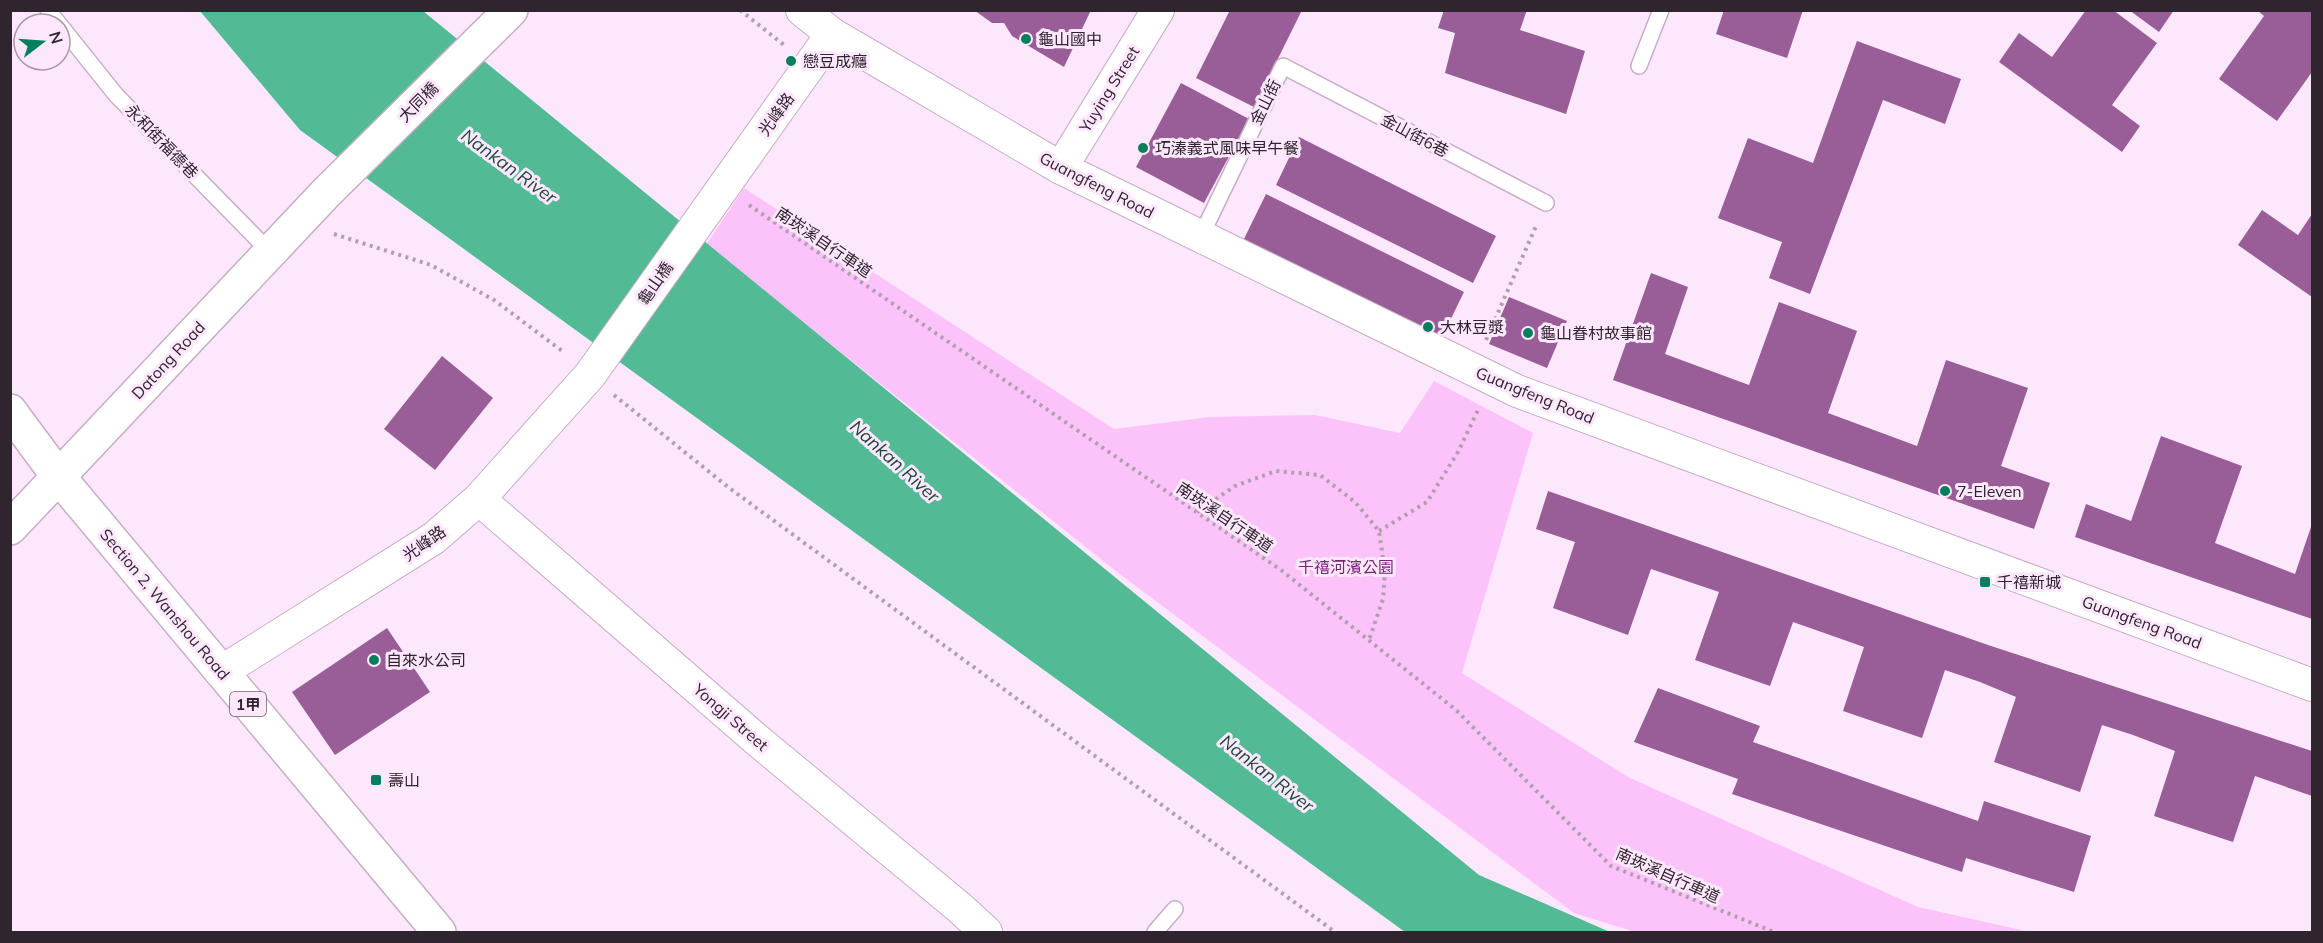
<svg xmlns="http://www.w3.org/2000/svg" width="2323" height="943" viewBox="0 0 2323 943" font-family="Mulish,'Noto Sans TC',sans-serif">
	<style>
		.green { fill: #fcc3fa }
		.water { fill: #52ba94 }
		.building { fill: #995d98 }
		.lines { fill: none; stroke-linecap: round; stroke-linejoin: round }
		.lane-casing { stroke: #c7adc5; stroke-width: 18 }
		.street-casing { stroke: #c7adc5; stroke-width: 34 }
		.secondary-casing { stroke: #c7adc5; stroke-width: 36 }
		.primary-casing { stroke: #c7adc5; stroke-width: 36 }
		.path { stroke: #b19fb0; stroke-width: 4; stroke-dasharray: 3 4.5; stroke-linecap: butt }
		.lane { stroke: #fff; stroke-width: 15 }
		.street { stroke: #fff; stroke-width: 32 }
		.secondary { stroke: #fff; stroke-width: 33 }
		.primary { stroke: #fff; stroke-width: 33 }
		.poi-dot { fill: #047f5d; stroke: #fde7fc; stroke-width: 2 }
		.labels { text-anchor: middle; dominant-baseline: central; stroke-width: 6; stroke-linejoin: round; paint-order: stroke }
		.shield { fill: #fde7fc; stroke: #6d5f6c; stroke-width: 1.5 }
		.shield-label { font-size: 15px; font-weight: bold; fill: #2f252e }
		.poi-label { font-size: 16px; fill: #2f252e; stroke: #fde7fc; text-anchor: start }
		.street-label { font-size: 16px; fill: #2f252e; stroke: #fde7fc }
		.park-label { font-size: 16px; fill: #732874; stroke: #fde7fc }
		.water-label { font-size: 18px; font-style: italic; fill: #1b4737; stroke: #fde7fc }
	</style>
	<rect width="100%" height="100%" fill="#fde7fc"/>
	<polygon class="green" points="744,188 1114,429 1210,417 1315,415 1400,433 1434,381 1533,433 1462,673 1630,778 1918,907 2030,932 1635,932 1574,913 1121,575 706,245"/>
	<polygon class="water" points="200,11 423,11 1479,875 1610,932 1405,932 300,130"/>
	<g class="building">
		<polygon points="974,10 1091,10 1064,67 1012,36 1004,23 992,23"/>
		<polygon points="1230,10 1302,10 1254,107 1196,78"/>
		<polygon points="1444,10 1527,10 1520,30 1585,51 1566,114 1445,73 1455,33 1438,28"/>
		<polygon points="1724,10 1803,10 1787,58 1716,34"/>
		<polygon points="2086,10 2113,10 2157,43 2112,105 2140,126 2122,152 1999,62 2019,33 2052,57"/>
		<polygon points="2129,10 2174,10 2159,32"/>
		<polygon points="2257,10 2312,10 2312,72 2277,121 2219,79 2264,16"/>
		<polygon points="1857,41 1961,79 1945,124 1883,100 1810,294 1769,278 1782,242 1718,218 1748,138 1813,163"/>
		<polygon points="1181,83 1249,119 1204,203 1136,167"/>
		<polygon points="1299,137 1496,236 1473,283 1276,185"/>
		<polygon points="1266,194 1464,292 1440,341 1242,243"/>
		<polygon points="2262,210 2298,235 2312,214 2312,297 2238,245"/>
		<polygon points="1651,273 1688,287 1665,354 1749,385 1779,302 1857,331 1828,413 1917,446 1946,360 2028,388 2001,466 2050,483 2034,529 1613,380"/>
		<polygon points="1509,297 1567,321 1547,368 1489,344"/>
		<polygon points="442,356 493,398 435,470 384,429"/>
		<polygon points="2161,436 2242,466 2215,543 2295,574 2312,524 2312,619 2075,537 2086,504 2131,521"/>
		<polygon points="1548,491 1991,646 2312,751 2312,796 2255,776 2233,842 2154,816 2175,751 2133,735 2102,725 2080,792 1994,762 2016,697 1980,682 1945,670 1922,738 1843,711 1864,647 1793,622 1770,686 1695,660 1719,592 1651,569 1628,635 1553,608 1575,542 1536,529"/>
		<polygon points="387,628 430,692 335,755 292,692"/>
		<polygon points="1658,688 1760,726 1753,742 1978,821 1984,801 2091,836 2074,892 1966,858 1962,872 1732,794 1738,779 1634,742"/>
	</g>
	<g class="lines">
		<defs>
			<g id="lane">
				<polyline points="48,10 59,24"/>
				<polyline points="60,25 116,95 270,252"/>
				<polyline points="1639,66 1661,10"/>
				<polyline points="1201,236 1283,66 1546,203"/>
				<polyline points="1155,932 1175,909"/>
			</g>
			<g id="street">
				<polyline points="802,10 832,34 1061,168 1517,391 2312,685"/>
				<polyline points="1061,168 1158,10"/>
				<polyline points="479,499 757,740 960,908 986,932"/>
				<polyline points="221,672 434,538 479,499 590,375 832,34"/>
			</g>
			<polyline id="secondary" points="10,528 326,193 511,10"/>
			<polyline id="primary" points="10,411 58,476 439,932"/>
		</defs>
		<use href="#lane" class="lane-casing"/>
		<use href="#street" class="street-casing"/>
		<use href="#secondary" class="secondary-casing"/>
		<use href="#primary" class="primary-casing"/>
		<g class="path">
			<polyline points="740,10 784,45"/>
			<polyline points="749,205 1281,570 1456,710 1611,866 1774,932"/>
			<polyline points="334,234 431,265 494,300 565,353"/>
			<polyline points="1486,340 1536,226"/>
			<polyline points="614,395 728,487 1335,932"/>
			<polyline points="1197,512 1235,486 1276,471 1320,475 1355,502 1379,531 1385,572 1383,599 1369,640"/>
			<polyline points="1379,531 1427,502 1458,452 1479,408"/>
		</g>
		<use href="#lane" class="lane"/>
		<use href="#street" class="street"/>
		<use href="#secondary" class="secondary"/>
		<use href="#primary" class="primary"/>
	</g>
	<g class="poi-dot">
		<circle cx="1026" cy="39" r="6"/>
		<circle cx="791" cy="61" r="6"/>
		<circle cx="1143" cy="148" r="6"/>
		<circle cx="1428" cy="327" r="6"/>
		<circle cx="1528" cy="333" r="6"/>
		<circle cx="1945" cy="491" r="6"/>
		<rect x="1979" y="576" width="12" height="12" rx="3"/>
		<circle cx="374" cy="660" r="6"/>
		<rect x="370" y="774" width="12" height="12" rx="3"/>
	</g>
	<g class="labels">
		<rect class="shield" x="230" y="692" width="36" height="24" rx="4.5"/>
		<g class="shield-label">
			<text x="248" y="704">1甲</text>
		</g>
		<g class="poi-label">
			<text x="1038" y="39">龜山國中</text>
			<text x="803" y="61">戀豆成癮</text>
			<text x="1155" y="148">巧溱義式風味早午餐</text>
			<text x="1440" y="327">大林豆漿</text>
			<text x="1540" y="333">龜山眷村故事館</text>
			<text x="1957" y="491">7-Eleven</text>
			<text x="1997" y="582">千禧新城</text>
			<text x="386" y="660">自來水公司</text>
			<text x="388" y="780">壽山</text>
		</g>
		<g class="street-label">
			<text transform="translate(1109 89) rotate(-58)">Yuying Street</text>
			<text transform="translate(418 102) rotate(-45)">大同橋</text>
			<text transform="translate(1265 102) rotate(-64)">金山街</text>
			<text transform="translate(776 114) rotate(-54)">光峰路</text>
			<text transform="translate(1415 135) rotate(28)">金山街6巷</text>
			<text transform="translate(162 141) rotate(46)">永和街福德巷</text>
			<text transform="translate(1097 185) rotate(27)">Guangfeng Road</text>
			<text transform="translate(824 242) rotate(34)">南崁溪自行車道</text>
			<text transform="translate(655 283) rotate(-55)">龜山橋</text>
			<text transform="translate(168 360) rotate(-47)">Datong Road</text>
			<text transform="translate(1535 395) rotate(22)">Guangfeng Road</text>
			<text transform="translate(1225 517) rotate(34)">南崁溪自行車道</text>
			<text transform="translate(424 543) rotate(-35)">光峰路</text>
			<text transform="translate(165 604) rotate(50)">Section 2, Wanshou Road</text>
			<text transform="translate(2142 622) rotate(20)">Guangfeng Road</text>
			<text transform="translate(731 717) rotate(41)">Yongji Street</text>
			<text transform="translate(1668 875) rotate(24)">南崁溪自行車道</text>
		</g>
		<g class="park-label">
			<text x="1346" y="567">千禧河濱公園</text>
		</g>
		<g class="water-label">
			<text transform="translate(509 166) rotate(36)">Nankan River</text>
			<text transform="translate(895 461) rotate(42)">Nankan River</text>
			<text transform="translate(1267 773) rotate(38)">Nankan River</text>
		</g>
	</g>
	<rect width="2323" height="943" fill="none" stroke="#2f252e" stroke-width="24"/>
	<g transform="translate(42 42) rotate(73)"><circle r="28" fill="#fde7fc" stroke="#ab99aa" stroke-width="1.5"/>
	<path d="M0-4.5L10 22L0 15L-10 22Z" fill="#047f5d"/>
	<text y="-9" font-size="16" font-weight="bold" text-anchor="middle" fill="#2f252e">N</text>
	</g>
</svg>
